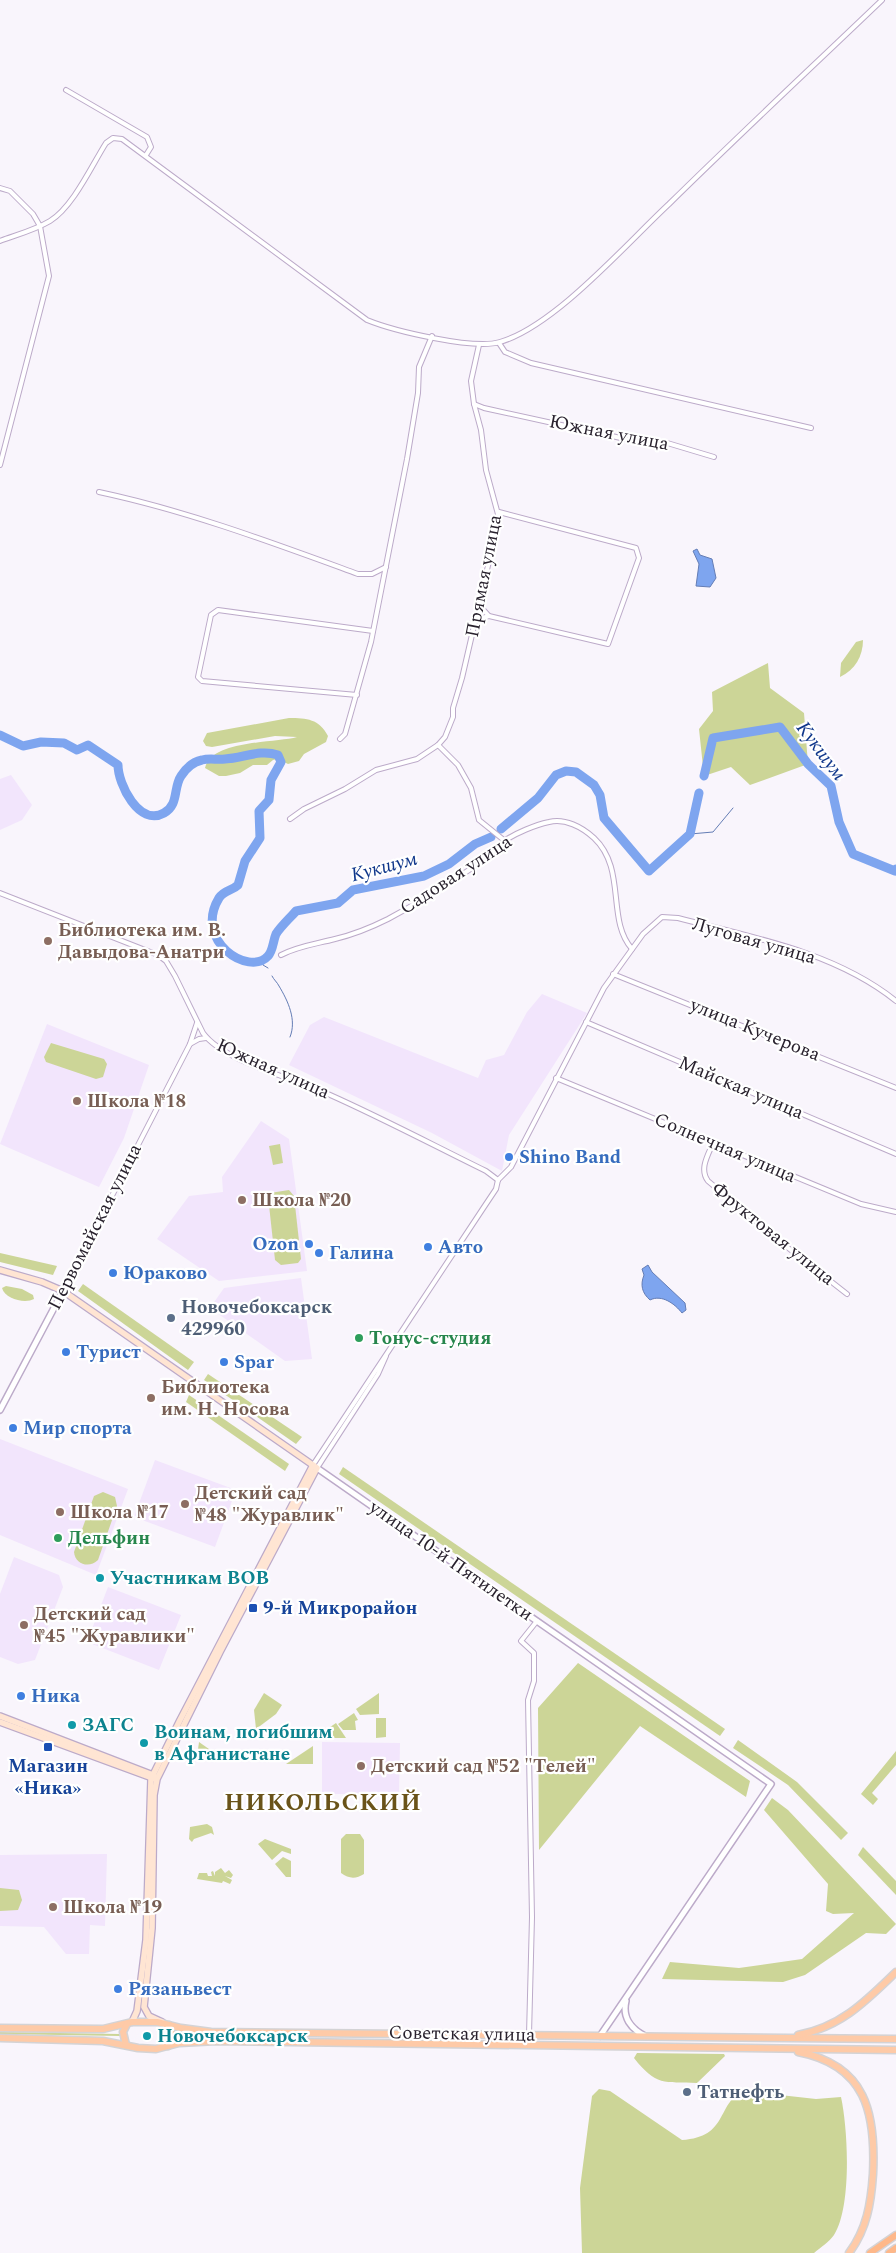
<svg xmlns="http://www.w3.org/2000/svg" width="896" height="2253" viewBox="0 0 896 2253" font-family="Spectral,serif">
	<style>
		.built { fill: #f2e5fc }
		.green { fill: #ccd597 }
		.water { fill: #7ea5ef; stroke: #647db5 }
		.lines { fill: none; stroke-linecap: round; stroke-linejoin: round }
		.stream { stroke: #647db5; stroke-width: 1 }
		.river { stroke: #7ea5ef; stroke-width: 9 }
		.minor-casing { stroke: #bcaac9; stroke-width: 6 }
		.tertiary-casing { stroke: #bcaac9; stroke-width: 8 }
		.secondary-casing { stroke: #bcaac9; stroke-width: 8 }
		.primary-casing { stroke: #d4d3d5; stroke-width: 9 }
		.trunk-casing { stroke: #d4d3d5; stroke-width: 9 }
		.minor { stroke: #fff; stroke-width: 4 }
		.tertiary { stroke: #fff; stroke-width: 5 }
		.secondary { stroke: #ffe5d3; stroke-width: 5.5 }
		.primary { stroke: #fecaa7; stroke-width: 6 }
		.trunk { stroke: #feb88a; stroke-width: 6 }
		.education-dot { fill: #8d6e63; stroke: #fff; stroke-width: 2 }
		.shop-dot { fill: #3f7fe0; stroke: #fff; stroke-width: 2 }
		.service-dot { fill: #5c6f8a; stroke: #fff; stroke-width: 2 }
		.leisure-dot { fill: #2e9e5b; stroke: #fff; stroke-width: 2 }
		.culture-dot { fill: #0f9aa8; stroke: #fff; stroke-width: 2 }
		.transit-dot { fill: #1a4fb4; stroke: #fff; stroke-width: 2 }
		.labels { text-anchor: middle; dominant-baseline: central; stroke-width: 4.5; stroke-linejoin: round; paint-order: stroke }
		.street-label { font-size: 19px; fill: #28212d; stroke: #fff }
		.education-label { font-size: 19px; font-weight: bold; fill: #785e54; stroke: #fff; text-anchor: start }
		.shop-label { font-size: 19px; font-weight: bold; fill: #366cbe; stroke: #fff; text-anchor: start }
		.service-label { font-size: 19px; font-weight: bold; fill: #4e5e75; stroke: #fff; text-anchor: start }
		.leisure-label { font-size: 19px; font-weight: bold; fill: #27864d; stroke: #fff; text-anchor: start }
		.culture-label { font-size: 19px; font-weight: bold; fill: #0d838f; stroke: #fff; text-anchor: start }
		.transit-label { font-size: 19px; font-weight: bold; fill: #164399; stroke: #fff; text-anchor: start }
		.water-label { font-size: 20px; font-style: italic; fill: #10378b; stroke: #fff }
		.district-label { font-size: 24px; font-weight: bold; letter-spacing: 1px; fill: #6a5319; stroke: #fff }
	</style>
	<rect width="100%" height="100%" fill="#f9f5fc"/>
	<g class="built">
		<polygon points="11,775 32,805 22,820 0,830 0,779"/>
		<polygon points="542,994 587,1013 509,1135 502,1171 432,1133 289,1065 310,1025 324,1017 478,1078 486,1060 504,1055 527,1012"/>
		<polygon points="47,1024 149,1065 124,1138 99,1187 0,1144"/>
		<polygon points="261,1121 289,1139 307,1271 219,1281 157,1239 189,1196 223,1192 222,1177"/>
		<polygon points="301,1278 312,1359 285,1361 210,1308 224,1288"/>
		<polygon points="0,1439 128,1489 96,1575 0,1535"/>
		<polygon points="155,1460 236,1490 215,1547 134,1517"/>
		<polygon points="14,1557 59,1575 63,1587 35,1660 18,1664 0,1657 0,1594"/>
		<polygon points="108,1587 181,1615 159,1670 87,1642"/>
		<polygon points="322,1742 400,1743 399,1794 322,1794"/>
		<polygon points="107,1854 105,1926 90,1925 89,1954 66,1954 44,1927 0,1926 0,1855"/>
	</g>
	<g class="green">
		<path d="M863 640C863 656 855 670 840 677L841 663 856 642Z"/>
		<polygon points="768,663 770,688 804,713 808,764 750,785 731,767 704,776 699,729 713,711 712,692"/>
		<path d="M289 718C307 718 319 719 328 736L326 742 304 754 299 761 288 764 278 759 273 760 267 765H253L240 773 226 776H219L205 768C211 740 276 743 297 737L275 736 212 747 206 746 203 741 207 733Z"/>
		<polygon points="51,1043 104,1059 107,1064 103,1077 96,1079 46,1062 44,1057"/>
		<polygon points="280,1144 283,1163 273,1165 269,1146"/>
		<polygon points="289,1190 294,1196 301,1259 298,1263 281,1265 275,1260 268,1196 270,1193"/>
		<polygon points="0,1253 57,1266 53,1275 0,1262"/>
		<polygon points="83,1284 194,1362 188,1370 78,1291"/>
		<path d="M6 1286 22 1289 33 1295 34 1299C25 1304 5 1299 2 1288Z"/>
		<polygon points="208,1374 302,1437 296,1444 204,1380"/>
		<polygon points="189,1395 289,1464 285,1471 186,1402"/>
		<polygon points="343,1467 725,1729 720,1736 339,1474"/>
		<path d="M103 1492 115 1497 117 1506 98 1560C89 1569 75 1564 74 1552L94 1496Z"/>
		<polygon points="578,1663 750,1781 746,1797 640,1726 539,1850 538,1708"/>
		<polygon points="264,1693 282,1705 276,1714 256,1729 254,1710"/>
		<polygon points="379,1693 379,1714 360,1715 356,1709"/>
		<polygon points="354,1713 358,1720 355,1721 356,1730 343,1730 338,1724"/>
		<polygon points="376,1718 386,1718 386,1737 376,1738"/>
		<polygon points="336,1723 346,1738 317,1738 317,1736"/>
		<polygon points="738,1740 797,1782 848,1833 841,1840 788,1785 733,1748"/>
		<polygon points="199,1742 216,1754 197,1757"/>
		<polygon points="313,1746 313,1764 286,1764"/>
		<polygon points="896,1751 896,1765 872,1793 878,1799 873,1805 861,1794"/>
		<polygon points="772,1798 788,1810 896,1924 886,1934 866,1933 805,1975 783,1982 662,1979 670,1962 739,1968 802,1959 854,1913 833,1914 826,1911 828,1884 764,1810"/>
		<polygon points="207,1824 212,1827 214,1835 211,1833 194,1839 192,1837 194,1839 192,1842 189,1839 190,1827"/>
		<path d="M346 1834H360L364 1840V1874C356 1879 349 1879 341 1873V1839Z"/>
		<polygon points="265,1839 291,1849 291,1854 282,1851 272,1860 258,1844"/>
		<polygon points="863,1847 896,1881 896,1895 858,1855"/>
		<polygon points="283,1857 291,1861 291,1877 286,1877 275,1864"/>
		<polygon points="221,1868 225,1873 229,1870 233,1875 231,1878 225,1876 232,1880 230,1884 223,1881 222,1883 197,1879 199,1873 207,1873 208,1876 212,1876 211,1872 213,1871 215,1876 215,1872"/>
		<polygon points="0,1888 19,1890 22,1900 18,1910 0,1911"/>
		<polygon points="0,2032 120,2034 120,2036 0,2034"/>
		<path d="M637 2053 724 2054 725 2056 697 2083C664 2082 656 2086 634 2058Z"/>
		<path d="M599 2089 610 2091 682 2140C729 2137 716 2104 743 2091L816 2099 841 2097C848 2129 852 2207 834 2235 829 2242 821 2247 814 2253H582L580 2188 592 2096Z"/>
	</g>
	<g class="water">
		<polygon points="697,549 700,555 712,559 716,578 710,587 696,586 699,564 693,551"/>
		<path d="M648 1265 652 1272 685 1303 686 1310 682 1313C675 1304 662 1294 650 1300 642 1293 640 1285 644 1275L642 1269Z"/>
	</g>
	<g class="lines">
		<g class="stream">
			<polyline points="690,834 713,832 733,808"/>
			<polyline points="262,960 263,965 268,968"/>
			<path d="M272 976C274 980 277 982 279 986 288 1001 297 1020 290 1037"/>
		</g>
		<g class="river">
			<path d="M0 735 23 746 41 742 64 743 77 750 88 745 118 765C118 784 139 827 164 813 179 805 173 788 181 776 186 768 193 762 202 760 209 758 217 760 225 759 243 758 260 749 278 755L281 762 271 780 269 800 259 811 260 838 245 861 238 885C232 891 224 890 219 898 193 941 249 977 268 956 273 951 273 941 276 934 281 926 290 918 296 911L338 903 353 890 424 876 449 864 475 844 491 837"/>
			<polyline points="704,776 713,738 780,727 808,764 831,786 839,822 853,854 895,871 896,869"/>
			<polyline points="501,829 538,798 556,775 566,771 576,772 594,785 600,795 604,818 649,871 690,834 699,793"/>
		</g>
		<defs>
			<g id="minor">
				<polyline points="66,90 147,137 151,147 146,155"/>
				<polyline points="0,188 10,191 33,214 40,226 49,276 0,465"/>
				<path d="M0 241C16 235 35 230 50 221 73 207 92 165 106 143L113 138 122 139 367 320C394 331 474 350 500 342 555 326 626 244 669 204 739 135 811 68 882 0"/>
				<polyline points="499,343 505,352 531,363 811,428"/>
				<polyline points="474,404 484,408 639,442 664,442 714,457"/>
				<path d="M99 492C188 511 273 543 358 574H372L386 567"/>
				<polyline points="479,605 489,616 608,644 639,558 636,548 499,512"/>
				<polyline points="476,620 489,616"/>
				<polyline points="357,695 202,681 198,677 211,615 218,610 373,631"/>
				<polyline points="340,739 345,734 371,642 407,459 418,393 419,367 432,336"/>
				<polyline points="438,745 458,765 471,788 479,820 505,841"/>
				<polyline points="290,819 304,809 345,789 376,770 417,759 438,745 445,737 453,717 453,708 462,678 499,518 486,470 481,430 474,404 471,381 479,345"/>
				<path d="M0 893 158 955 166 961 175 976 203 1033C224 1062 294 1078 328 1094 382 1118 433 1145 486 1171L498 1180"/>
				<path d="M281 955C298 946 316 944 335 939 352 935 372 927 388 919 418 903 447 885 475 866 486 859 494 849 504 841 516 833 535 825 549 822 565 818 582 827 594 838 627 869 606 920 632 949"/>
				<polyline points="613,974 896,1088"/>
				<polyline points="586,1022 896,1154"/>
				<polyline points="190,1044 199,1039 206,1038"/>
				<polyline points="556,1078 861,1204 896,1212"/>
				<path d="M713 1143C708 1155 699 1169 708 1181L778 1240 847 1294"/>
				<path d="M498 1180 511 1167 604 988 643 934 662 917 678 918C752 937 835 952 896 1001"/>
				<polyline points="63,1291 190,1044 197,1023"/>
				<polyline points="313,1465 482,1210 496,1189 498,1180"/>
				<polyline points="317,1468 378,1374 386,1356"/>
				<polyline points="529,2035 532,1917 528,1700 534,1681 534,1653 521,1641 537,1621"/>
			</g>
			<g id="tertiary">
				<polyline points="0,1410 63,1291"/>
				<polyline points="317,1468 771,1784 600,2036"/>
				<path d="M626 2001C622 2017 631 2029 645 2036"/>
			</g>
			<g id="secondary">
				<polyline points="0,1270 42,1282 63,1291 317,1468 220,1652 157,1779 154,1795 152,1928 144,2007 149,2016 162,2022"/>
				<polyline points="0,1716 153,1775 155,1777"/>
				<polyline points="0,1722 155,1779"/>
				<polyline points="132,2022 137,2011 146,1940 151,1779 180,1720 313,1465"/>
			</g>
			<g id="primary">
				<polyline points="0,2028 103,2029 132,2022 157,2022 181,2028 211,2032 896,2039"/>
				<path d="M798 2035C841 2027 866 2001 896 1972"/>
				<polyline points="0,2038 103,2041 138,2048 156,2049 179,2043 217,2041 896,2050"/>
				<polyline points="126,2045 123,2032 127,2024"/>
				<polyline points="168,2046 172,2036 169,2025"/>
				<path d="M798 2052C866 2065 876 2113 873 2174 871 2203 867 2229 849 2253"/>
			</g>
			<g id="trunk">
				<polyline points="870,2253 896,2235"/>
				<polyline points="889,2253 896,2248"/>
			</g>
		</defs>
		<use href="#minor" class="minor-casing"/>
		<use href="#tertiary" class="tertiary-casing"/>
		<use href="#secondary" class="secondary-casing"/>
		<use href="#primary" class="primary-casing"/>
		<use href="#trunk" class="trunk-casing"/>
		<use href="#minor" class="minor"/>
		<use href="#tertiary" class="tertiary"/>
		<use href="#secondary" class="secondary"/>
		<use href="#primary" class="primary"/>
		<use href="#trunk" class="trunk"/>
	</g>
	<g class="education-dot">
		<circle cx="48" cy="941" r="5"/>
		<circle cx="77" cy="1101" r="5"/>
		<circle cx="242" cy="1200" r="5"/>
		<circle cx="151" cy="1398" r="5"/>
		<circle cx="185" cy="1504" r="5"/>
		<circle cx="60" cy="1512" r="5"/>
		<circle cx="24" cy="1625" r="5"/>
		<circle cx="361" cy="1766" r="5"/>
		<circle cx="53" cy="1907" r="5"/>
	</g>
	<g class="shop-dot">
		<circle cx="509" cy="1157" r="5"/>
		<circle cx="309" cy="1244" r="5"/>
		<circle cx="428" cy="1247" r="5"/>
		<circle cx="319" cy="1253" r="5"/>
		<circle cx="113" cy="1273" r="5"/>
		<circle cx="66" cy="1352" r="5"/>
		<circle cx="224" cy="1362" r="5"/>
		<circle cx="13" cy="1428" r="5"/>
		<circle cx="21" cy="1696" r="5"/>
		<circle cx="118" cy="1989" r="5"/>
	</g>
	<g class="service-dot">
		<circle cx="171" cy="1318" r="5"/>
		<circle cx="687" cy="2092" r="5"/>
	</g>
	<g class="leisure-dot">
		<circle cx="359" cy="1338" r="5"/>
		<circle cx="58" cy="1538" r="5"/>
	</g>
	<g class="culture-dot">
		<circle cx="100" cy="1578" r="5"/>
		<circle cx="72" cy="1725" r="5"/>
		<circle cx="144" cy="1743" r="5"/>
		<circle cx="147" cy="2036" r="5"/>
	</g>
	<g class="transit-dot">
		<rect x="248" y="1603" width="10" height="10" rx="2.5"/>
		<rect x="43" y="1742" width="10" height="10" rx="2.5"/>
	</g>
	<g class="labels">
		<g class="street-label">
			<text transform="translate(609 433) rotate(11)">Южная улица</text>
			<text transform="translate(484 576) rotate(-79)">Прямая улица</text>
			<text transform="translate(456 875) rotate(-33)">Садовая улица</text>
			<text transform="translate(754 941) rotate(16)">Луговая улица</text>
			<text transform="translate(755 1030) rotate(22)">улица Кучерова</text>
			<text transform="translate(273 1069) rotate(24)">Южная улица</text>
			<text transform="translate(741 1088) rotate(23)">Майская улица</text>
			<text transform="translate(725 1148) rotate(23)">Солнечная улица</text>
			<text transform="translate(95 1227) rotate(-63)">Первомайская улица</text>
			<text transform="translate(773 1234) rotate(39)">Фруктовая улица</text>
			<text transform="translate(451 1561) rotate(35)">улица 10-й Пятилетки</text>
			<text transform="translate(462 2034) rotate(1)">Советская улица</text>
		</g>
		<g class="education-label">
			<text x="58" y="930">Библиотека им. В.<tspan x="58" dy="22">Давыдова-Анатри</tspan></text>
			<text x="87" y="1101">Школа №18</text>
			<text x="252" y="1200">Школа №20</text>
			<text x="161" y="1387">Библиотека<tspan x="161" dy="22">им. Н. Носова</tspan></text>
			<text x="195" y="1493">Детский сад<tspan x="195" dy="22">№48 "Журавлик"</tspan></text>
			<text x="70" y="1512">Школа №17</text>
			<text x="34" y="1614">Детский сад<tspan x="34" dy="22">№45 "Журавлики"</tspan></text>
			<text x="371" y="1766">Детский сад №52 "Телей"</text>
			<text x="63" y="1907">Школа №19</text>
		</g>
		<g class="shop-label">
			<text x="519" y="1157">Shino Band</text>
			<text x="299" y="1244" text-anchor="end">Ozon</text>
			<text x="438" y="1247">Авто</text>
			<text x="329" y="1253">Галина</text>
			<text x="123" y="1273">Юраково</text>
			<text x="76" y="1352">Турист</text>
			<text x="234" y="1362">Spar</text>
			<text x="23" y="1428">Мир спорта</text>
			<text x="31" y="1696">Ника</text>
			<text x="128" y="1989">Рязаньвест</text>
		</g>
		<g class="service-label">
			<text x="181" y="1307">Новочебоксарск<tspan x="181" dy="22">429960</tspan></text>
			<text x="697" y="2092">Татнефть</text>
		</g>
		<g class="leisure-label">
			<text x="369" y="1338">Тонус-студия</text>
			<text x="68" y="1538">Дельфин</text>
		</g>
		<g class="culture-label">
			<text x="110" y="1578">Участникам ВОВ</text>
			<text x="82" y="1725">ЗАГС</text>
			<text x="154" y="1732">Воинам, погибшим<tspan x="154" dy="22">в Афганистане</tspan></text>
			<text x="157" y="2036">Новочебоксарск</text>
		</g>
		<g class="transit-label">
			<text x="263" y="1608">9-й Микрорайон</text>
			<text x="48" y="1766" text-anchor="middle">Магазин<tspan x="48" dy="22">«Ника»</tspan></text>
		</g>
		<g class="water-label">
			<text transform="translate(821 751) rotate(53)">Кукшум</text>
			<text transform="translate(384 867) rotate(-15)">Кукшум</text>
		</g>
		<g class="district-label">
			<text x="323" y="1803">НИКОЛЬСКИЙ</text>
		</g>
	</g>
</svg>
